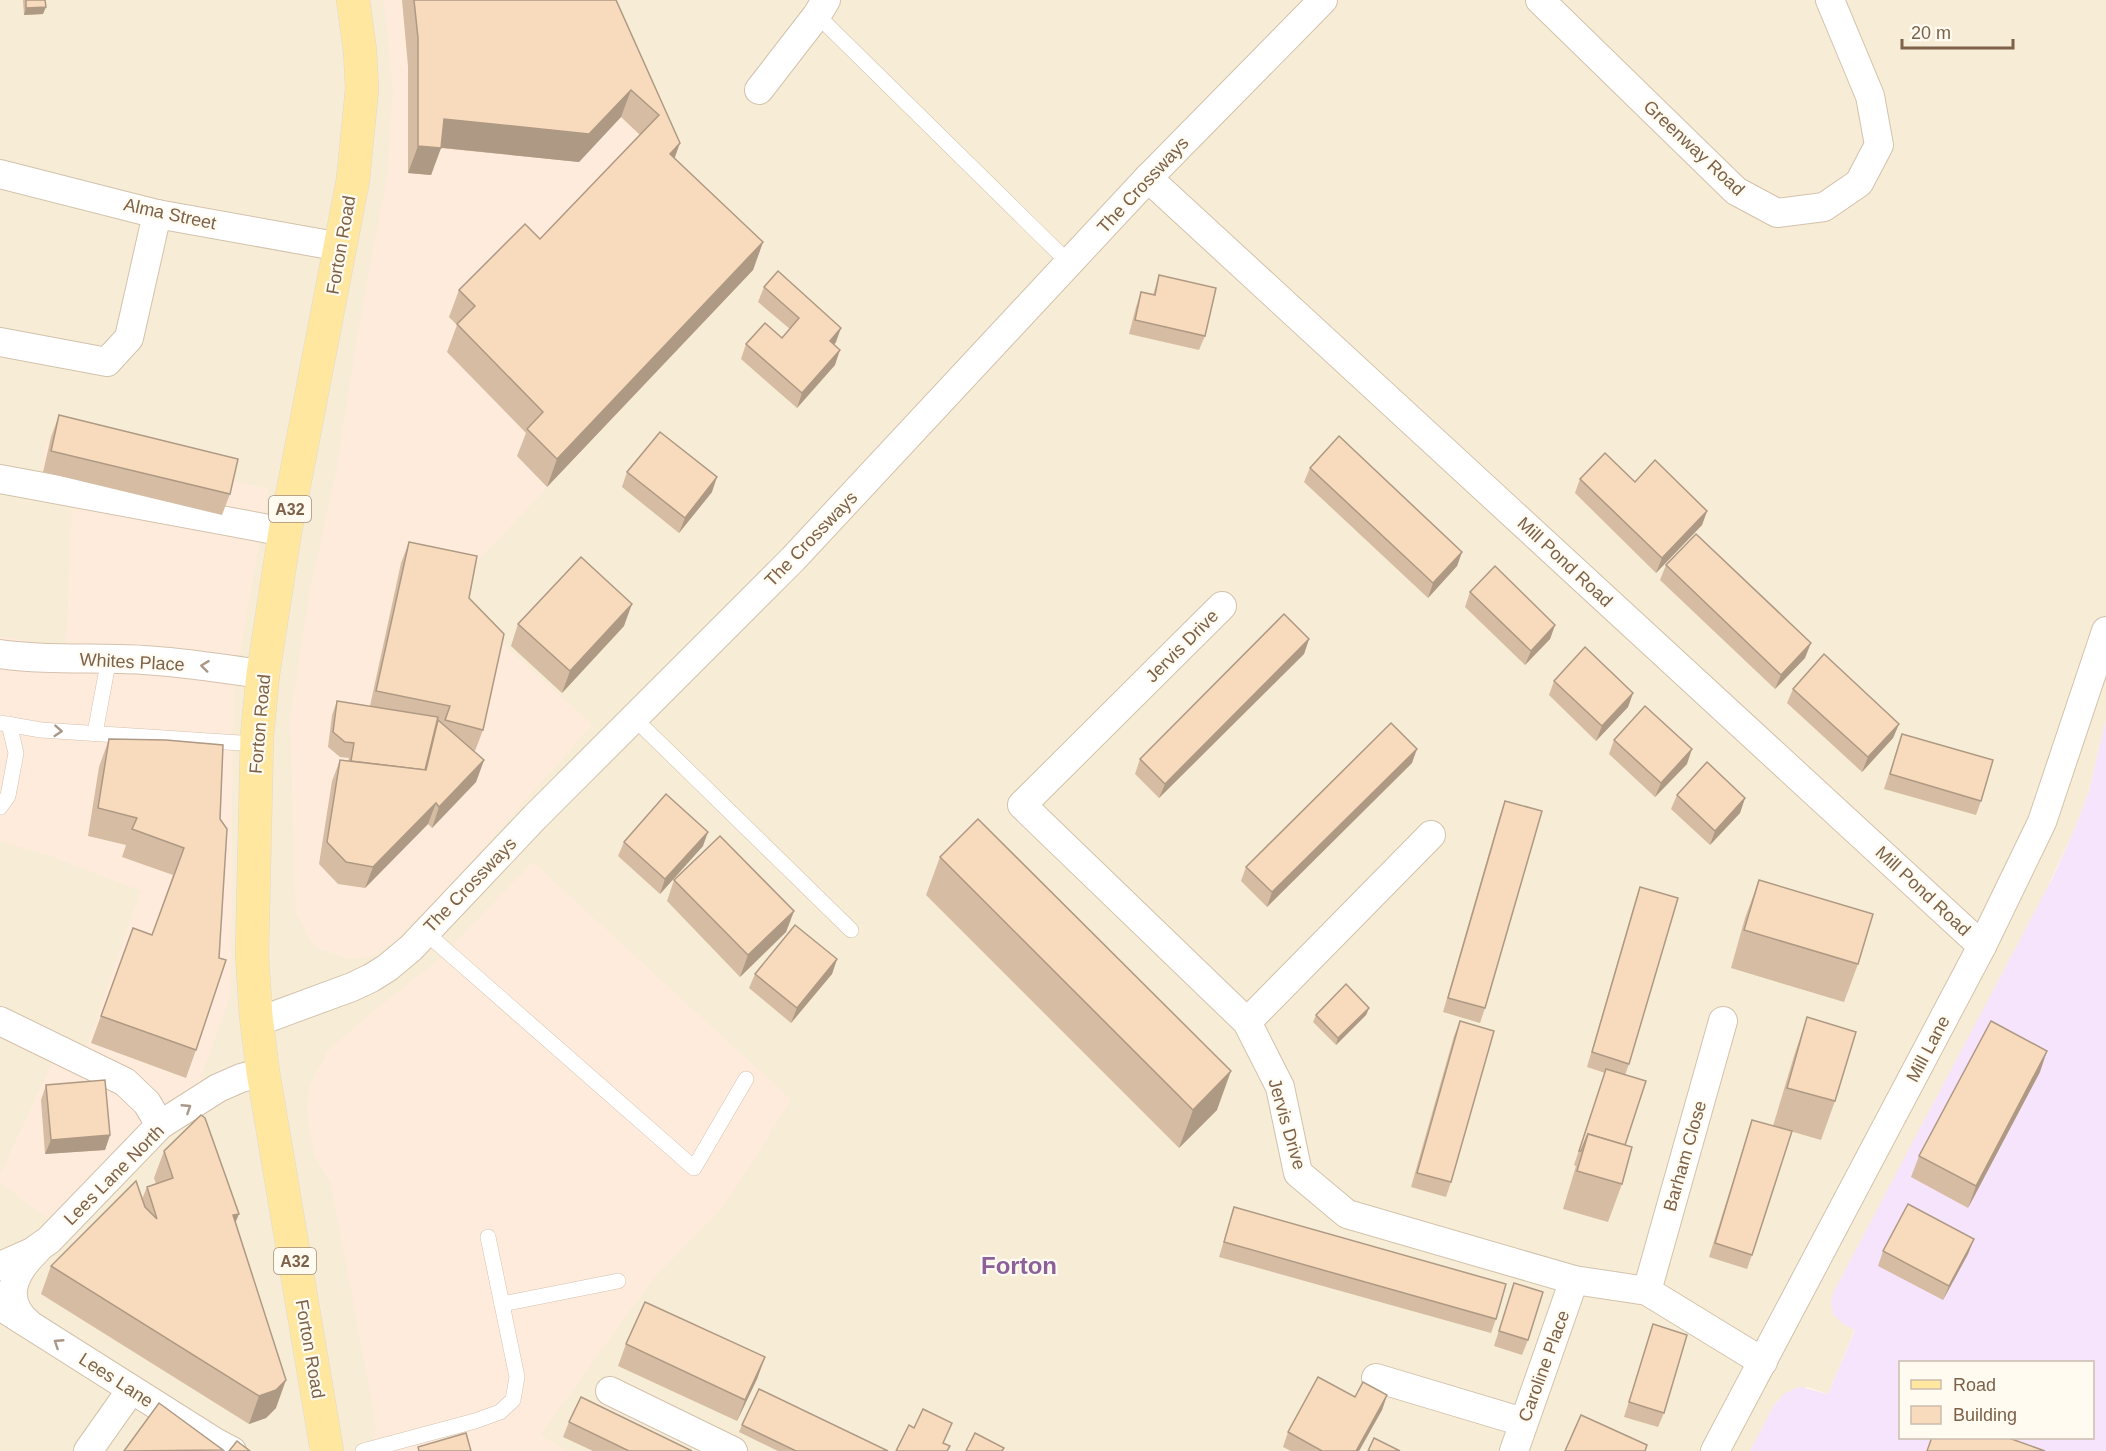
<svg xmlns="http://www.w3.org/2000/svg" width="2106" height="1451" viewBox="0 0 2106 1451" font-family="Helvetica,sans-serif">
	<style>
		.residential { fill: #f7ecd5 }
		.commercial { fill: #ffebdc }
		.education { fill: #f6e4fc; fill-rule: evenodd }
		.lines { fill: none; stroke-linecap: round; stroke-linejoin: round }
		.service-casing { stroke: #d3c2ac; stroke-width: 16 }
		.minor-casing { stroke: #d3c2ac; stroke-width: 30 }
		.primary-casing { stroke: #e0d9d3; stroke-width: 34 }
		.service { stroke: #fff; stroke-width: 15 }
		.minor { stroke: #fff; stroke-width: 28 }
		.primary { stroke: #ffe79f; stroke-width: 33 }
		.wall { fill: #d5bca2 }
		.shaded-wall { fill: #ae9984 }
		.building { fill: #f8dbbc; stroke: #ae9984; stroke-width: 1.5 }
		.oneway { stroke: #aa9888 }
		.labels { text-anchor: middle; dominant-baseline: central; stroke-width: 4.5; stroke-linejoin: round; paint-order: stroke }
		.shield { fill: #fffbf1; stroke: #a48f7b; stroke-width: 1.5 }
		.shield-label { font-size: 16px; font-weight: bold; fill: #7d6148 }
		.street-label { font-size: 18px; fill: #7d6148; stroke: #fffbf1 }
		.district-label { font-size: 24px; font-weight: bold; fill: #8c6099; stroke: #fffbf1 }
	</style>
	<rect width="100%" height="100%" fill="#fff9e8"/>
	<polygon class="residential" points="0,0 2106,0 2106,719 2089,791 2073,833 1843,1324 1855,1329 1828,1394 1807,1387 1778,1400 1750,1451 0,1451"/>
	<g class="commercial">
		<polygon points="384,0 594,0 670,171 753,270 470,569 468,612 592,725 451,884 396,940 372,956 349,959 315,947 296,913 290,719 310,591 337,468 357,338 388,171 393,89"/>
		<polygon points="46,442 269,489 233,692 231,993 199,1083 148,1118 48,1219 0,1182 0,1175 54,1059 78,1072 141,891 51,856 0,841 0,637 66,647 72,511 76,484 42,477"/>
		<polygon points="533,862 791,1100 726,1203 652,1280 540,1435 567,1451 373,1451 376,1424 331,1183 314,1155 307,1111 310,1085 328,1051 365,1018 437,961"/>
	</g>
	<path class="education" d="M2106 719V1451H1750L1774 1405 1784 1394 1796 1388 1801 1387 1828 1394 1855 1330 1843 1324 1833 1314 1831 1301 1834 1291 2053 877 2073 833 2089 791ZM1900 1362H2092V1438H1900Z"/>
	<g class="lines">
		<defs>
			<g id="service">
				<polyline points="817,15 1070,264"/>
				<polyline points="634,718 851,930"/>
				<polyline points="0,723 41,730 257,744"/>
				<polyline points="95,733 109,658"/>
				<polyline points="0,807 8,796 16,753 9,724"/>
				<polyline points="425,932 694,1168 746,1079"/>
				<polyline points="502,1304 618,1281"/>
				<polyline points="363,1451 475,1421 500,1412 513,1400 517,1377 488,1237"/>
			</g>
			<g id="minor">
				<polyline points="1540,0 1736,191 1777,213 1824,207 1859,183 1879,145 1870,96 1830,0"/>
				<polyline points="759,90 817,15 826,0"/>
				<polyline points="0,174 157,214 341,247"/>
				<polyline points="1148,178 1982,946"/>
				<polyline points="0,342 107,362 129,338 157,214"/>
				<polyline points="0,479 285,532"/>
				<polyline points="1222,606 1022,805 1247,1022 1280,1087 1298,1173 1347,1214 1574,1280 1647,1291 1763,1362"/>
				<path d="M0 654C48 661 95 657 143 660 183 662 224 669 263 674"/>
				<polyline points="0,1021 125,1082 147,1103 160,1125"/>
				<polyline points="257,1022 352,987 371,978 387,968 411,948 535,817 793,559 1148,178 1323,0"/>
				<polyline points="1247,1022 1431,835"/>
				<polyline points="0,1266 32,1252 49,1240 160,1125 218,1088 241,1078 263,1072"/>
				<polyline points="1647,1291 1723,1021"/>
				<polyline points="0,1306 215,1442 232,1451"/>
				<path d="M28 1323C0 1299 15 1271 37 1250"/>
				<polyline points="1376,1378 1523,1422"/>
				<polyline points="610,1391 733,1451"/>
				<polyline points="88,1451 131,1390"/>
				<polyline points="1514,1451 1574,1280"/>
				<polyline points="1715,1451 1982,946 2042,822 2106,631"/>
			</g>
			<polyline id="primary" points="327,1451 263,1072 256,1016 252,955 257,736 263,674 285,532 353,180 362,89 360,51 353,0"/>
		</defs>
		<use href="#service" class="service-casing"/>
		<use href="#minor" class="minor-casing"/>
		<use href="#primary" class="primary-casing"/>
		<use href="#service" class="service"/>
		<use href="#minor" class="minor"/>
		<use href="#primary" class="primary"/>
	</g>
	<g class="wall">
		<polygon points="23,0 45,0 43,14 24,15"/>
		<polygon points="402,0 616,0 675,159 763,242 753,270 547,487 517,456 526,433 447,352 457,325 449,317 459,290 540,239 640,135 621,117 579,162 441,148 431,175 408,173 408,66"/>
		<polygon points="1159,275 1205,336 1199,350 1129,334 1136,307 1141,292 1153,295"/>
		<polygon points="764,287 836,342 834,345 835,365 797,408 741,359 746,344 782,338 790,329 758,302"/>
		<polygon points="59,415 230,494 222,515 43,472 51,437"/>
		<polygon points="1310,468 1462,552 1457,566 1428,598 1304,482"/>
		<polygon points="627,472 712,492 679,533 622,487"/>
		<polygon points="1580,479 1635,482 1707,511 1702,525 1656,573 1575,493"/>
		<polygon points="409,542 469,598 483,730 475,751 473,750 484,760 476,782 432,828 428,824 365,888 338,884 319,864 332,781 340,760 348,761 349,758 340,757 328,747 332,715 337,701 370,706 401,563"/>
		<polygon points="1666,565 1805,658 1775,689 1660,580"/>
		<polygon points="1470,592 1555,625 1550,639 1525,665 1465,607"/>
		<polygon points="518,624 624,626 562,693 511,646"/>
		<polygon points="1309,639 1304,654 1159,798 1135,774 1140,759"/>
		<polygon points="1554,681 1633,693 1628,707 1596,741 1549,695"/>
		<polygon points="1793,689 1899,724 1893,738 1862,772 1787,703"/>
		<polygon points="1902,734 1981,801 1976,815 1884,789"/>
		<polygon points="109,739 223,745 196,1050 186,1078 91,1043 133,928 152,935 173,875 122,857 126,845 88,836 99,767"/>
		<polygon points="1614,740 1687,764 1655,797 1609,754"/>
		<polygon points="1412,763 1267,907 1241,881 1246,867"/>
		<polygon points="1677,795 1745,798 1740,813 1710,845 1671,809"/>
		<polygon points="1505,801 1485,1008 1480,1023 1443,1012 1500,815"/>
		<polygon points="624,842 703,846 660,894 618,856"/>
		<polygon points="940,857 1217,1110 1179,1148 926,895"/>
		<polygon points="674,880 794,911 786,932 740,977 667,901"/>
		<polygon points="1759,880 1858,964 1844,1002 1731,968 1745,918"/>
		<polygon points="1640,887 1629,1064 1625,1075 1625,1145 1622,1184 1608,1222 1563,1209 1576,1166 1574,1165 1605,1073 1587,1067 1635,902"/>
		<polygon points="837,959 832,974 791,1023 749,988 755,974"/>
		<polygon points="1369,1008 1366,1015 1336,1045 1313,1022 1316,1015"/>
		<polygon points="1807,1017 1835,1101 1821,1140 1773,1126 1794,1056"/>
		<polygon points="1460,1021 1451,1182 1446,1197 1411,1187 1454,1036"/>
		<polygon points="2040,1072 1968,1208 1911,1177 1919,1156"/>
		<polygon points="46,1085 110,1135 105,1150 45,1154 41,1100"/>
		<polygon points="1752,1120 1752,1255 1747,1269 1709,1257"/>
		<polygon points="164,1151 236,1222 276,1408 266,1418 249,1424 41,1294 51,1266 142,1199 147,1187 156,1184 154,1178"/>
		<polygon points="1234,1207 1496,1319 1491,1333 1219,1257"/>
		<polygon points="1974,1239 1968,1254 1943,1300 1878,1266 1883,1251"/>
		<polygon points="1514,1283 1528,1340 1522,1355 1494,1346"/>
		<polygon points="1653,1324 1664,1413 1658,1427 1624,1417"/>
		<polygon points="626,1344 765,1357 757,1379 737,1421 618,1366"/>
		<polygon points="1387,1395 1382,1410 1359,1451 1291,1451 1283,1447 1288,1432 1355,1397"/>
		<polygon points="569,1422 692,1451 593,1451 563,1437"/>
		<polygon points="742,1425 888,1451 778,1451 739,1432"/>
	</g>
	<g class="shaded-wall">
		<polygon points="46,7 43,14 24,15 26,8"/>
		<polygon points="631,90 621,117 579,162 434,147 444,119"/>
		<polygon points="680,143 670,171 670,154"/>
		<polygon points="418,146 441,148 431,175 408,173"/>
		<polygon points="763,242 753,270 547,487 557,459"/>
		<polygon points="841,328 836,342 825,356 830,341"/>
		<polygon points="840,350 835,365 797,408 802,393"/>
		<polygon points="717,477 712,492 679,533 685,518"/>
		<polygon points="1707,511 1702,525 1656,573 1662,558"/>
		<polygon points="1462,552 1457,566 1428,598 1433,583"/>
		<polygon points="632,604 624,626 562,693 570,671"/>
		<polygon points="1555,625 1550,639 1525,665 1531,651"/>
		<polygon points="1309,639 1304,654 1159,798 1165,784"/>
		<polygon points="1811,643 1805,658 1775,689 1781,675"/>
		<polygon points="1633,693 1628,707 1596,741 1602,726"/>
		<polygon points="1899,724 1893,738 1862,772 1868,757"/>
		<polygon points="1417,749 1412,763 1267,907 1272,892"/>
		<polygon points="1692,749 1687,764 1655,797 1661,783"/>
		<polygon points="484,760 476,782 432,828 439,807"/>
		<polygon points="1745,798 1740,813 1710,845 1715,831"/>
		<polygon points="436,803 428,824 365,888 373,867"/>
		<polygon points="708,832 703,846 660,894 665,879"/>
		<polygon points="794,911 786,932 740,977 748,955"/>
		<polygon points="837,959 832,974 791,1023 797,1008"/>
		<polygon points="1369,1008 1366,1015 1336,1045 1338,1038"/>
		<polygon points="2047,1051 2040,1072 1968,1208 1976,1186"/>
		<polygon points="1231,1071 1217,1110 1179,1148 1193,1110"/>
		<polygon points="110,1135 105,1150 45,1154 51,1140"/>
		<polygon points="239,1214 228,1241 233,1215"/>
		<polygon points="1974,1239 1968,1254 1943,1300 1949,1286"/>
		<polygon points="765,1357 757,1379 737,1421 745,1400"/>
		<polygon points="286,1380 276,1408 266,1418 249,1424 259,1396"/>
		<polygon points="1387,1395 1382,1410 1359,1451 1356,1451"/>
	</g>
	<g class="building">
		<polygon points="26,0 45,0 46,7 26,8"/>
		<polygon points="414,0 616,0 680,143 670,154 763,242 557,459 527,429 543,412 457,324 475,306 459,290 525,224 540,239 659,115 631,90 589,134 444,119 441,148 418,146 418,38"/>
		<polygon points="778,271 841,328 830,341 840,350 802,393 746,344 765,323 782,338 799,318 764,287"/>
		<polygon points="1159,275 1216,288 1205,336 1135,320 1141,292 1155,295"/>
		<polygon points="59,415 238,459 230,494 51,451"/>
		<polygon points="660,432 717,477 685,518 627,472"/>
		<polygon points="1339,436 1462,552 1433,583 1310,468"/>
		<polygon points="1605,453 1635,482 1655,460 1707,511 1662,558 1580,479"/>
		<polygon points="1696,534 1811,643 1781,675 1666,565"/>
		<polygon points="409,542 477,556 469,598 504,634 483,730 445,720 450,706 376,691"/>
		<polygon points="581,557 632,604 570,671 518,624"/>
		<polygon points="1495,566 1555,625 1531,651 1470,592"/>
		<polygon points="1284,614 1309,639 1165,784 1140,759"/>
		<polygon points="1585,647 1633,693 1602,726 1554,681"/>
		<polygon points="1824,654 1899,724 1868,757 1793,689"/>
		<polygon points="337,701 438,717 425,770 351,761 354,743 345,742 333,732"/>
		<polygon points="1645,706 1692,749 1661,783 1614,740"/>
		<polygon points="438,720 484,760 439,807 436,803 373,867 346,862 327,842 340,760 426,770"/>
		<polygon points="1391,723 1417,749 1272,892 1246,867"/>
		<polygon points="1902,734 1993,760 1981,801 1890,774"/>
		<polygon points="109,739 166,740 223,745 220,819 227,829 219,958 226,960 196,1050 101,1016 133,928 152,935 184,848 132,829 137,818 98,808"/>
		<polygon points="1707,762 1745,798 1715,831 1677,795"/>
		<polygon points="666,794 708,832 665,879 624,842"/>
		<polygon points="1505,801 1542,811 1485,1008 1448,998"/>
		<polygon points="978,819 1231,1071 1193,1110 940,857"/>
		<polygon points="720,836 794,911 748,955 674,880"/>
		<polygon points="1759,880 1873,914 1858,964 1744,930"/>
		<polygon points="1640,887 1678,898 1629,1064 1592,1052"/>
		<polygon points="795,925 837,959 797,1008 755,974"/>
		<polygon points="1346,984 1369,1008 1338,1038 1316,1015"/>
		<polygon points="1807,1017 1856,1032 1835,1101 1787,1088"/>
		<polygon points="1460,1021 1494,1031 1451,1182 1417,1173"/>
		<polygon points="1991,1021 2047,1051 1976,1186 1919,1156"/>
		<polygon points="1606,1069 1646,1081 1625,1145 1588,1134 1581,1151 1579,1151"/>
		<polygon points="105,1080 110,1135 51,1140 46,1085"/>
		<polygon points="201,1115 205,1118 239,1214 233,1215 286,1380 276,1390 259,1396 51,1266 136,1181 145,1207 157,1219 147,1187 173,1178 164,1151"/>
		<polygon points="1752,1120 1792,1131 1752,1255 1715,1243"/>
		<polygon points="1588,1134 1632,1147 1622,1184 1577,1171"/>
		<polygon points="1908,1204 1974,1239 1949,1286 1883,1251"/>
		<polygon points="1234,1207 1506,1284 1496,1319 1224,1242"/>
		<polygon points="1514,1283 1543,1292 1528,1340 1499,1331"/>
		<polygon points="645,1302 765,1357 745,1400 626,1344"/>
		<polygon points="1653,1324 1687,1335 1664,1413 1629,1402"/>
		<polygon points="1318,1377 1355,1397 1363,1382 1387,1395 1356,1451 1322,1451 1288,1432"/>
		<polygon points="759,1389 888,1451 796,1451 742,1425"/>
		<polygon points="581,1397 692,1451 629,1451 569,1422"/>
		<polygon points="159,1403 223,1450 124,1451"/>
		<polygon points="923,1409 952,1423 943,1443 950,1446 947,1451 896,1451 909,1425 914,1428"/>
		<polygon points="1581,1415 1647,1445 1645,1451 1565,1451"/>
		<polygon points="466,1433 471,1451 419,1451 418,1447"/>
		<polygon points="975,1433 1004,1448 1002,1451 966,1451"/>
		<polygon points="1932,1437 2006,1437 2045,1451 1927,1451"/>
		<polygon points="1374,1438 1400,1451 1368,1451"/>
		<polygon points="237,1441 250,1451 229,1451"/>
	</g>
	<defs><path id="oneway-chevron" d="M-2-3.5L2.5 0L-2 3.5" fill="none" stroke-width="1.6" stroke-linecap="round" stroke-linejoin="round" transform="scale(1.5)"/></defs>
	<g class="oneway">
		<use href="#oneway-chevron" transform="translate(205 666) rotate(-173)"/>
		<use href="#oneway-chevron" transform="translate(58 731) rotate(4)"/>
		<use href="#oneway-chevron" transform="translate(187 1108) rotate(-33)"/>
		<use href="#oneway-chevron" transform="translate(58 1343) rotate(-147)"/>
	</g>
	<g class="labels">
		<g class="shield">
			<rect x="269" y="496" width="42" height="26" rx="4.5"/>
			<rect x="274" y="1248" width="42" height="26" rx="4.5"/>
		</g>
		<g class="shield-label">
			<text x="290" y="509">A32</text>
			<text x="295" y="1261">A32</text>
		</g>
		<g class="street-label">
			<text transform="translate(1694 148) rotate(43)">Greenway Road</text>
			<text transform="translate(1143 185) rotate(-47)">The Crossways</text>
			<text transform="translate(170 214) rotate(12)">Alma Street</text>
			<text transform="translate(341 245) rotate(-80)">Forton Road</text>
			<text transform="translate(811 539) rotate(-46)">The Crossways</text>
			<text transform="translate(1565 562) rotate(43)">Mill Pond Road</text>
			<text transform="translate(1182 646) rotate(-45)">Jervis Drive</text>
			<text transform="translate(132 662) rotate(3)">Whites Place</text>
			<text transform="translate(260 724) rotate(-85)">Forton Road</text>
			<text transform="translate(470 885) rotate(-46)">The Crossways</text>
			<text transform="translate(1923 891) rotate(43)">Mill Pond Road</text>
			<text transform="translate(1928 1049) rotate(-62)">Mill Lane</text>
			<text transform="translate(1287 1124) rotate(74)">Jervis Drive</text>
			<text transform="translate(1685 1156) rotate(-74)">Barham Close</text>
			<text transform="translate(114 1175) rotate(-45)">Lees Lane North</text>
			<text transform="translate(310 1349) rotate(80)">Forton Road</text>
			<text transform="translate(1544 1366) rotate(-70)">Caroline Place</text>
			<text transform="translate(116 1380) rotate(33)">Lees Lane</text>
		</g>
		<g class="district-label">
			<text x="1019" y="1265">Forton</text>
		</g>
	</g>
	<rect x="1899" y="1361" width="195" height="78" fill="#fffbf1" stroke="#cbbdad" stroke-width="1.5"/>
	<rect x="1911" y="1380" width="30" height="9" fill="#ffe79f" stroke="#cbbdad" stroke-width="1.5"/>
	<text x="1953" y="1391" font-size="18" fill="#7d6148">Road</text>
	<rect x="1911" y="1406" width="30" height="18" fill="#f8dbbc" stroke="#cbbdad" stroke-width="1.5"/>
	<text x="1953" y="1421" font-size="18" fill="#7d6148">Building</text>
	<path d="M1902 39v9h111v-9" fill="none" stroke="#7d6148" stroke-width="3"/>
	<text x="1911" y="39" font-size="18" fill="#7d6148" stroke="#fffbf1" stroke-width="4.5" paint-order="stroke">20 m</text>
</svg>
